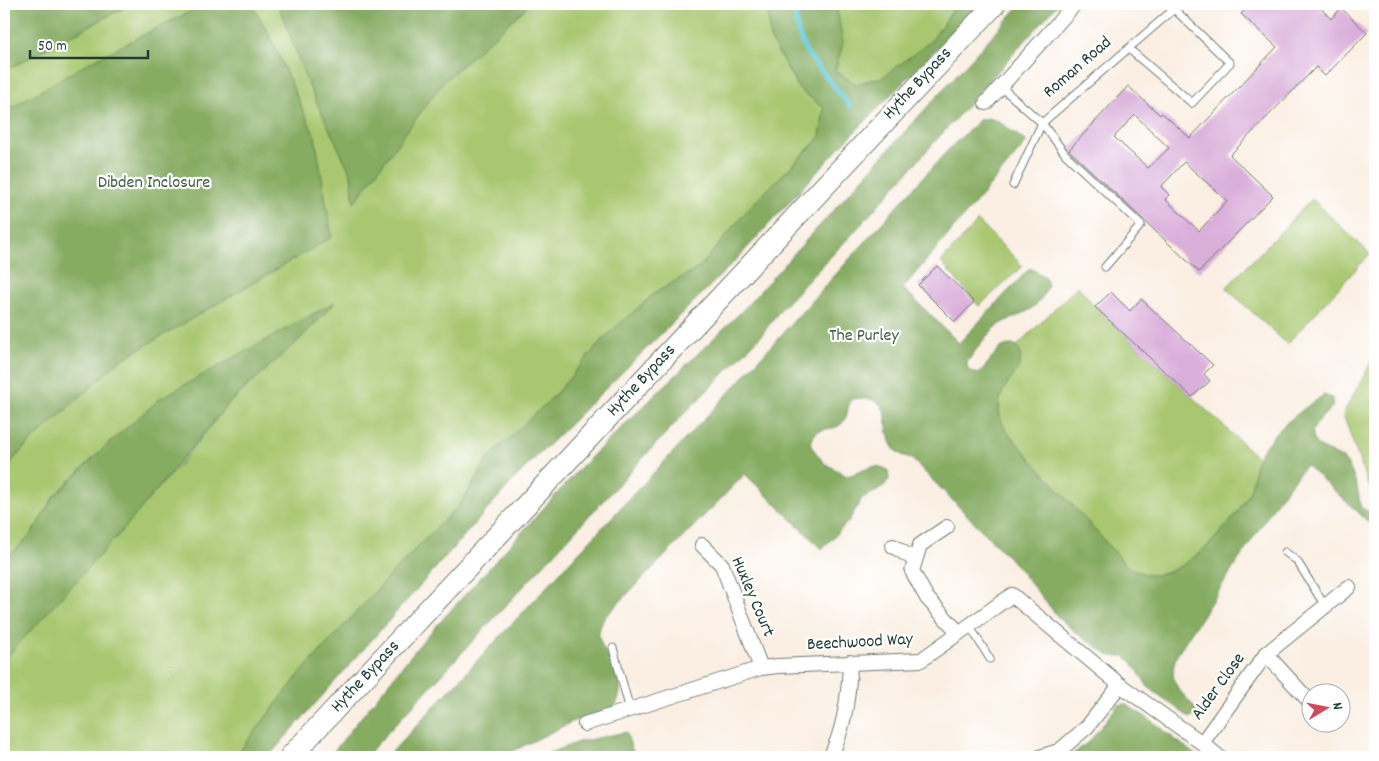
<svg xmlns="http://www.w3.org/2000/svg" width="1379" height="761" viewBox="0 0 1379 761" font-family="Dekko,sans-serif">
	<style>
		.green { fill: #a8c76f; stroke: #648252 }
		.forest { fill: #86ac62; stroke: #52744b }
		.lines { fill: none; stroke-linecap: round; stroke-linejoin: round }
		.stream { stroke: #5dc7d8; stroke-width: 5 }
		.building { fill: #daafda; fill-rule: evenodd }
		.service-casing { stroke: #6c7b71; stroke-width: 9 }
		.minor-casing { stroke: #6c7b71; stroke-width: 16 }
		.primary-casing { stroke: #6c7b71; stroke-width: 23 }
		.service { stroke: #fff; stroke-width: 7 }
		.minor { stroke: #fff; stroke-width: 14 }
		.primary { stroke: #fff; stroke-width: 21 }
		.labels { text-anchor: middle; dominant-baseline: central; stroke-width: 4.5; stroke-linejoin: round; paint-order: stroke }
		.street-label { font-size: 18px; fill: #1f3d34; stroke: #fff }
		.park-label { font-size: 18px; fill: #416043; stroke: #fff }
	</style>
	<rect width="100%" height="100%" fill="#fff"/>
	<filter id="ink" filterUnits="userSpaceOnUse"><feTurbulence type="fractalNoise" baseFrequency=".02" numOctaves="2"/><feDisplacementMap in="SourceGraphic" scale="10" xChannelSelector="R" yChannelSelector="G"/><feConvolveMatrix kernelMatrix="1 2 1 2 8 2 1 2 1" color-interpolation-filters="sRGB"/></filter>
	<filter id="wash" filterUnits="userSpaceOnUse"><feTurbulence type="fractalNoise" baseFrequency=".0096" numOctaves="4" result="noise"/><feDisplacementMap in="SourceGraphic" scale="20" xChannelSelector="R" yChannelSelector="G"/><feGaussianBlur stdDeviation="1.12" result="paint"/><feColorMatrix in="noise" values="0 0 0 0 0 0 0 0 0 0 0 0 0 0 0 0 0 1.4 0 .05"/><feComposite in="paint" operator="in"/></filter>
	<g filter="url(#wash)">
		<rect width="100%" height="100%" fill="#faefe2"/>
		<g class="green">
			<polygon points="131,4 205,4 92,61 4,112 4,71"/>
			<polygon points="251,4 278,4 308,84 351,174 354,202 443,82 530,4 767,4 770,38 799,89 824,108 820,137 749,208 700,267 655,293 606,336 554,396 490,456 461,503 392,573 298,676 235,757 4,757 4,660 180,464 229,403 300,339 334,304 161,398 108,444 54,496 32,533 4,561 4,470 23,449 119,361 331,237 315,137 268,32"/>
			<polygon points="836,4 957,4 933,40 883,77 855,84 835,71 843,43"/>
			<polygon points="1312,199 1370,254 1287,344 1226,288"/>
			<polygon points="978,221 1023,266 979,306 941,262"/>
			<path d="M1078 286 1095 307 1258 458C1256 470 1254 484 1248 495 1232 524 1190 571 1157 575 1145 576 1137 571 1127 566L1015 441C1011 436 1006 431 1003 425 985 383 1034 376 1017 346Z"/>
			<polygon points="1375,355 1375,491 1368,485 1343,414"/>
		</g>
		<g class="forest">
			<polygon points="4,4 131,4 4,71"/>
			<polygon points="205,4 251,4 268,32 315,137 332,237 119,361 23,449 4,470 4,112 92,61"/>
			<polygon points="278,4 530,4 443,82 354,203 351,174 308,84"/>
			<polygon points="767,4 836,4 843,43 835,71 856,84 883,77 932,40 957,4 980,4 840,147 735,261 517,476 268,757 235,757 298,676 392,573 461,503 490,456 554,396 606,336 655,293 700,267 749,208 820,138 824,108 799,89 770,38"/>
			<polygon points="1021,4 1058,4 856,230 780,310 760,337 680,418 365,757 329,757 421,643 582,466 741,312"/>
			<path d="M988 118 998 121 1027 142 903 288 959 343 1030 268 1045 277 1048 285C1036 317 1016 312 995 328 985 336 975 352 967 362L968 370 977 374C993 364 995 340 1017 346 1034 376 985 383 1003 425 1006 431 1011 436 1015 441L1127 566C1137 571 1145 576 1156 575 1189 572 1234 523 1248 495 1254 483 1253 469 1258 458 1268 435 1303 408 1324 395L1332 398 1333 406C1327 413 1312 425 1312 434 1312 449 1335 452 1344 460 1352 467 1361 497 1360 507L1375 515V528L1306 465 1280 497 1177 654C1167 683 1178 688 1196 709V715L1190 718 1148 687 1131 661 1124 656H1110L1079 635 1059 618 1013 562 911 458C866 449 911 391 851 399 847 407 848 420 840 425 827 433 814 423 811 446L824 463 847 476C863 472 873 461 888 470L889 480 881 489 862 498 849 521 822 549 745 474 604 618C602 624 598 630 599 637 605 661 632 679 614 708L576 720 501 757H387L736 385 947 151 979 120Z"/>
			<polygon points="335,302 300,339 229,403 123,530 4,660 4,561 32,533 54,497 108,444 161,398"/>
			<polygon points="1125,704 1149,719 1198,757 1069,757 1089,742 1118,705"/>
			<polygon points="626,732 633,752 665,757 539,757 578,742"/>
		</g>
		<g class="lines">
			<polyline class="stream" points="794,4 798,33 806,52 850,106"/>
		</g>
		<g id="blocks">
			<g class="building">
				<path d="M1251 4H1317L1331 19 1341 8 1367 33 1325 76 1316 67 1230 155 1273 196 1199 272 1069 150 1128 86 1160 115 1162 113 1190 138 1277 47 1241 14ZM1135 115 1169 148 1148 168 1114 137ZM1184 162 1227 201 1199 231 1165 199 1170 195 1161 187Z"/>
				<polygon points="937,266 974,302 955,322 918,285"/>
				<polygon points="1111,292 1130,311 1141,299 1213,365 1204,374 1210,381 1192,397 1095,307"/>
			</g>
		</g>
	</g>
	<g filter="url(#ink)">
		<use href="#blocks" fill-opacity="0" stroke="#6c7b71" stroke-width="1"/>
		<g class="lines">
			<defs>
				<g id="service">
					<polyline points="1129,49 1192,103 1230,63 1174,9"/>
					<polyline points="1001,87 1042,123 1180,4"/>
					<polyline points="1013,185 1042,123 1066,155 1141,225 1105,267"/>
					<polyline points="1285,552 1297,561 1325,606"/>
					<polyline points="969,625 990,659"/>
					<polyline points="613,648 630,710"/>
				</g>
				<g id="minor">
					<polyline points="986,103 1075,4"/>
					<polyline points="947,527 920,545 912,571 927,598 959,633"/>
					<polyline points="702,545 722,565 761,668"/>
					<polyline points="893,546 915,560"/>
					<polyline points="1266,654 1312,704"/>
					<polyline points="585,724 761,668 778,666 921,660 1012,595 1120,685 1202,743 1219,757"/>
					<polyline points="1202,743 1266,654 1349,587"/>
					<path d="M830 757C845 729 849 693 850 662"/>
					<polyline points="1040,757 1059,751 1087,727 1120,685"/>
				</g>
				<polyline id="primary" points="290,757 995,4"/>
			</defs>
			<use href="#service" class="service-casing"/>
			<use href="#minor" class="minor-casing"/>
			<use href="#primary" class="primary-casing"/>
			<use href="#service" class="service"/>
			<use href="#minor" class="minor"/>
			<use href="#primary" class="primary"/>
		</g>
	</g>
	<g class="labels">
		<g class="street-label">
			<text transform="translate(1078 68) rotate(-41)">Roman Road</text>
			<text transform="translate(918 84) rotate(-47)">Hythe Bypass</text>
			<text transform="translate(642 381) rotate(-47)">Hythe Bypass</text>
			<text transform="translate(752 597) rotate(67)">Huxley Court</text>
			<text transform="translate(860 643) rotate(-3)">Beechwood Way</text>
			<text transform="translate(366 677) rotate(-47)">Hythe Bypass</text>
			<text transform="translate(1219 687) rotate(-54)">Alder Close</text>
		</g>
		<g class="park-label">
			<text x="154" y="183">Dibden Inclosure</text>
			<text x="864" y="336">The Purley</text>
		</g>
	</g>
	<rect width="1379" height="761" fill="none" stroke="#fff" stroke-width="20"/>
	<g transform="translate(1326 708) rotate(80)"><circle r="24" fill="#ffffff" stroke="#a5b1ae"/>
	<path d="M0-4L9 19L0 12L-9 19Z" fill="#d1495b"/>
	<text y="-8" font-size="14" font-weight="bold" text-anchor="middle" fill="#1f3d34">N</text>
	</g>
	<path d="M30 50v8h118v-8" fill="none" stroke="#1f3d34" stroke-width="2.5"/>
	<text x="38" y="50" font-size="15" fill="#1f3d34" stroke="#ffffff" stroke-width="4" paint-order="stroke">50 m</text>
</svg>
